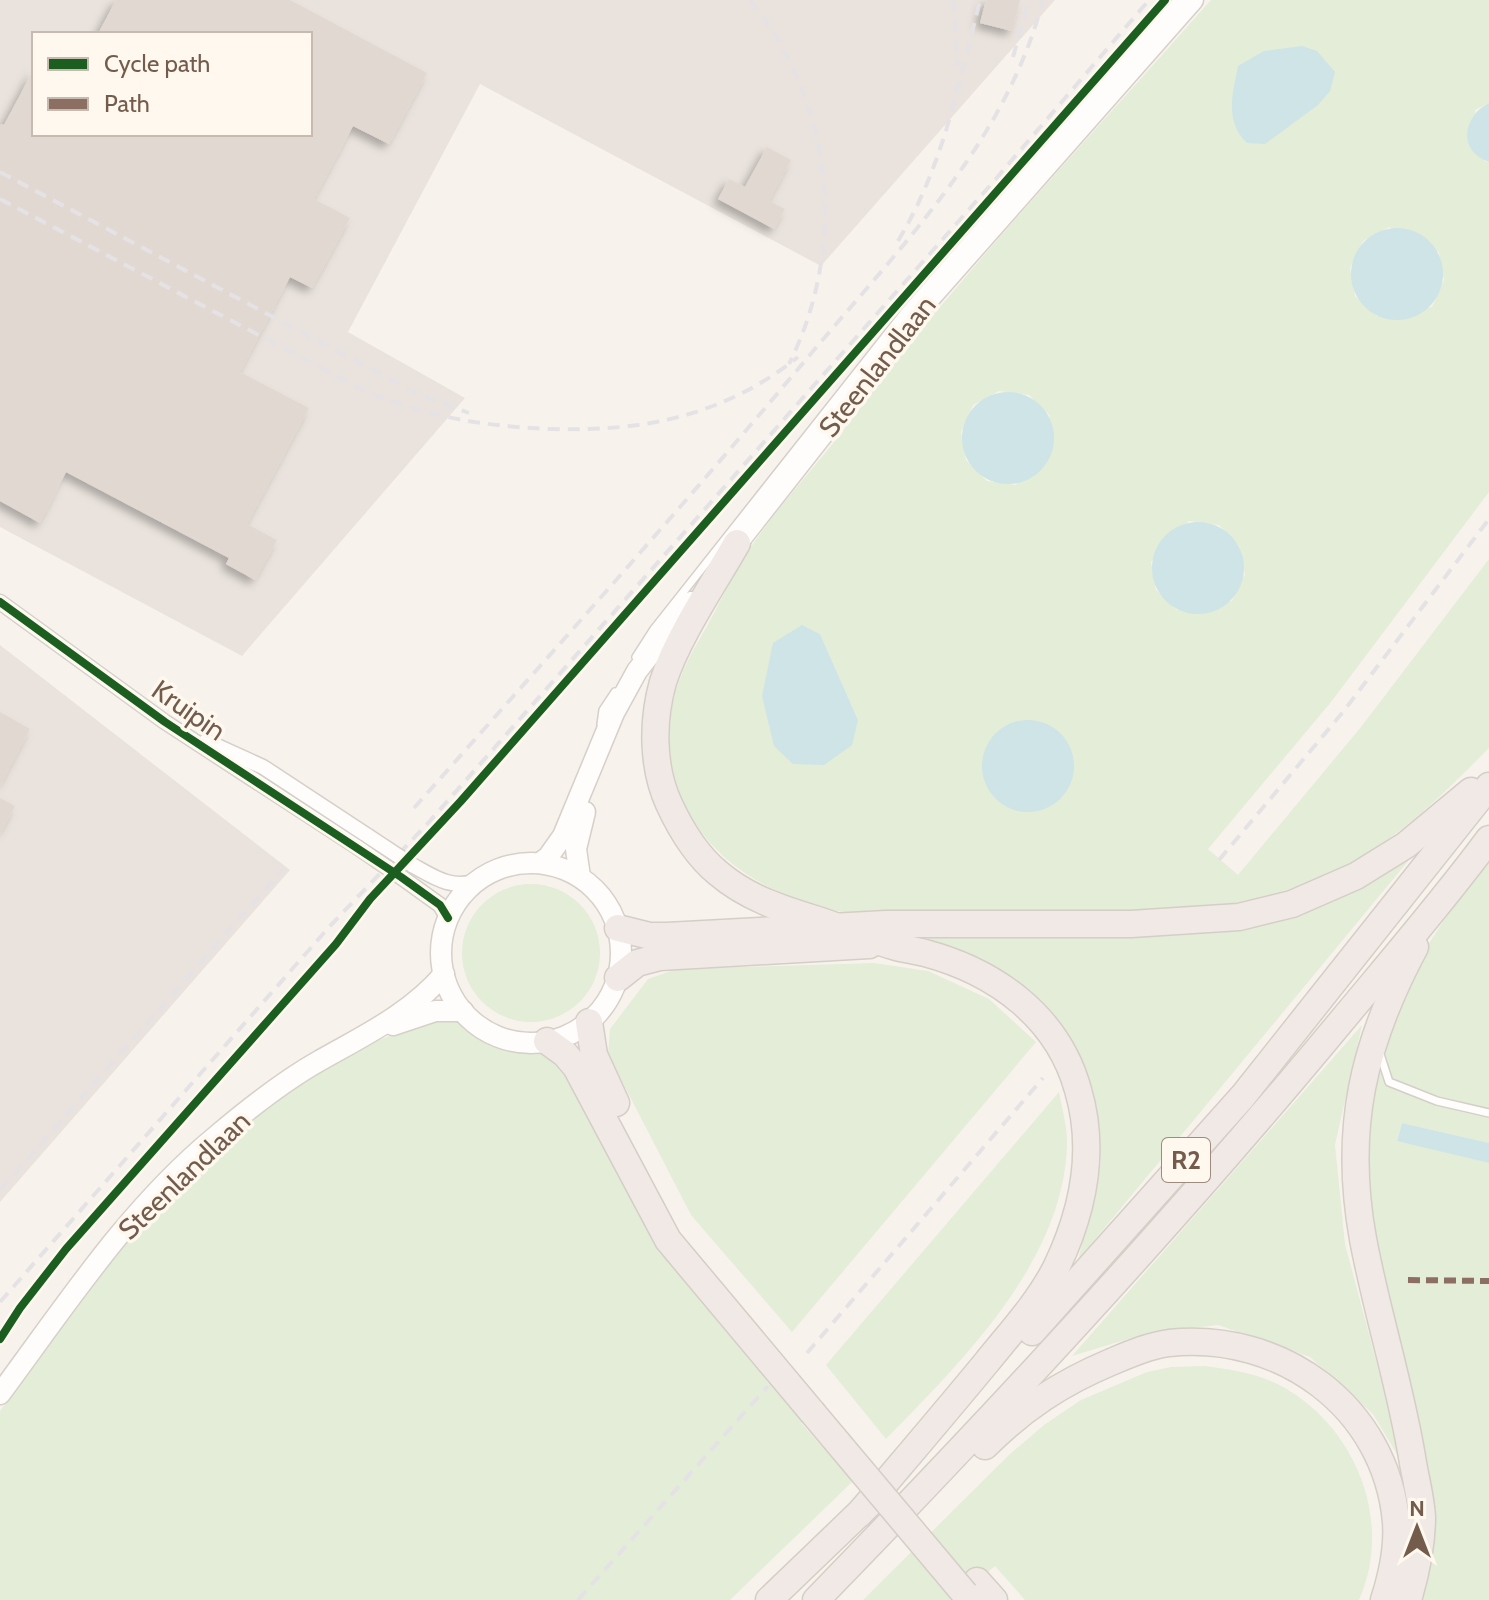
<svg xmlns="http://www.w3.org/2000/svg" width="1489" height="1600" viewBox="0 0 1489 1600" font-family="Cabin,sans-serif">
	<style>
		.industrial { fill: #eae3dd; fill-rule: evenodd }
		.green { fill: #e3edd8; fill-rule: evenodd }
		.water { fill: #cee4e6 }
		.building { fill: #e1d9d1; filter: url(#shadow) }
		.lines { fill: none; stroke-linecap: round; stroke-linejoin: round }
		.service-casing { stroke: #d4cfc8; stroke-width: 10 }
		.minor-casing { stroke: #d4cfc8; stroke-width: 17 }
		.secondary-casing { stroke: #d6d0c8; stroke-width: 23 }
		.motorway-casing { stroke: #d5cec7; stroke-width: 29 }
		.service { stroke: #fefdfc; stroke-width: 7 }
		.minor { stroke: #fefdfc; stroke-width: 14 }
		.secondary { stroke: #fefdfc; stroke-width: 20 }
		.motorway { stroke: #f0e9e5; stroke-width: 26 }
		.rail { stroke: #e5e2e5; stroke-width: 4; stroke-dasharray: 12 8; stroke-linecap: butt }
		.minor-bridge-casing { stroke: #d4cfc8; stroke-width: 17; stroke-linecap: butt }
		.motorway-bridge-casing { stroke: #d5cec7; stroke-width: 29; stroke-linecap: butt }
		.minor-bridge { stroke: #fefdfc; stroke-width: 14 }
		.motorway-bridge { stroke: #f0e9e5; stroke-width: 26 }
		.quiet { stroke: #8d6e63; stroke-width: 6; stroke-dasharray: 12 6; stroke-linecap: butt }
		.cycleway-casing { stroke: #fef8ee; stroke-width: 13 }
		.cycleway { stroke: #1b5e20; stroke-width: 8 }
		.labels { text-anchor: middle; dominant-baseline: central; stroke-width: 7; stroke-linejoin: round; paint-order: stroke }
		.shield { fill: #fef8ee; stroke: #9d8b7d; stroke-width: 2 }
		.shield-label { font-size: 26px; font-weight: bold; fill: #745c4d }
		.street-label { font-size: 28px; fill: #745c4d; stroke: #fef8ee }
	</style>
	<defs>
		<filter id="shadow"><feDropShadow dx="-5" dy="5" stdDeviation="4" flood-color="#0004"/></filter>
	</defs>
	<rect width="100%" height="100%" fill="#f7f3ec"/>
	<g class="industrial">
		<path d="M0 0H1055L821 266 480 84 348 332 465 398 242 656 0 527ZM34 34H310V134H34Z"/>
		<polygon points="0,645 290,870 0,1202"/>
	</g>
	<g class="green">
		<path d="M1211 0H1489V103L1475 110 1484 161 1489 162V492L1331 702 1208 849 1238 875 1361 727 1489 559V748C1425 813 1378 858 1290 890 1211 919 1119 911 1036 911 992 911 947 910 903 911 882 911 857 915 837 911 739 890 659 823 671 715 675 682 690 655 706 628 720 603 732 576 747 553 773 513 806 477 835 441 870 396 904 350 941 306 1028 202 1121 102 1211 0ZM1389 227 1439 252 1444 280 1432 307 1377 316 1355 296 1350 268 1363 241ZM999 391 1029 395 1050 416 1016 485 987 481 966 460 961 432 973 405ZM1189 521 1219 525 1239 546 1245 574 1232 601 1177 610 1156 590 1151 562ZM802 625 820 634 858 720Z"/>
		<polygon points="1489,857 1489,1143 1402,1123 1397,1140 1489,1163 1489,1600 1418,1600 1428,1566 1373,1237 1366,1128 1380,1051 1422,954 1465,888"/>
		<polygon points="1409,860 1078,1260 1101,1163 1093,1090 1059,1026 1014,980 925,937 1214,932 1309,910"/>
		<circle cx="531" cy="953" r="69"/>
		<polygon points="874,963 928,971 989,999 1036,1042 792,1332 691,1215 608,1054 610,1029 648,979 677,969"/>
		<polygon points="437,1021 458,1021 488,1043 507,1050 544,1051 559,1062 804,1418 801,1423 853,1481 730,1600 0,1600 0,1411 107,1268 157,1206 219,1146 272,1104 322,1071 378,1040"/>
		<polygon points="1362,1025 1335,1145 1345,1244 1404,1466 1373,1414 1310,1357 1218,1325 1148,1333 1072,1356"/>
		<path d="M1059 1092C1062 1109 1068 1128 1067 1146 1063 1262 962 1361 886 1439L826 1365Z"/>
		<path d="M1205 1366C1236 1370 1267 1375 1293 1393 1360 1437 1392 1526 1359 1600H1025L995 1566 955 1600H863L1009 1455 1044 1425 1081 1400 1147 1372 1171 1367Z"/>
	</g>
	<g class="water">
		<path d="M1302 46 1317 51 1335 72 1330 91 1318 105 1265 144 1247 143C1224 121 1233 93 1238 66L1264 51Z"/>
		<path d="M1489 103V162C1457 151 1463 116 1489 103Z"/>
		<circle cx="1397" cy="274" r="46"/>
		<circle cx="1008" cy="438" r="46"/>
		<circle cx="1198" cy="568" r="46"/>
		<polygon points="802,625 820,634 858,720 852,745 824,765 793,764 774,746 762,696 773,643"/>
		<circle cx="1028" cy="766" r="46"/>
		<polygon points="1402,1123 1489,1143 1489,1163 1397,1141"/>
	</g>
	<g class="building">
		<polygon points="116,0 290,0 427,73 389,144 353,126 314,199 350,218 312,288 290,277 240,372 309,408 247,524 277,540 255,580 226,564 229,558 66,472 40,523 0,501 0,126 1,124 4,125 34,69 34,134 310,134 310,34 98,34"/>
		<polygon points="986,0 1020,0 1012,31 980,23"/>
		<polygon points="767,147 791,160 769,201 785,209 774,229 718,199 729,179 745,187"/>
		<polygon points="0,712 30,729 0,786"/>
		<polygon points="0,798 15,806 0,834"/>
	</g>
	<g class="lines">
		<defs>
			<g id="service">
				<polyline points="636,657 654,629 907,309 1177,0"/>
				<polyline points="601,724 603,710 615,692"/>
				<polyline points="1380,1054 1389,1082 1437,1101 1489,1113"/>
			</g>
			<g id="minor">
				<polyline points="0,602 165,722 357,847"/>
				<polyline points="206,741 263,767 368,836"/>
				<path d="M412 865C434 877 451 890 477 881"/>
				<polyline points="401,877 440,905 448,918"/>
			</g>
			<g id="secondary">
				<polyline points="728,555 930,298 1193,0"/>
				<polyline points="540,863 548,857 563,836 614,713 637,671 691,602"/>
				<circle cx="531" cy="953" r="90"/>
				<polyline points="580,877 576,849 585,812"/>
				<polyline points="393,1025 435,1011 463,1011"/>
				<path d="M0 1394C66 1305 129 1208 215 1137 248 1109 282 1082 319 1061 363 1036 410 1014 444 974"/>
			</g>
			<g id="motorway">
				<path d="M737 543C713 585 677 638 663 682 652 721 652 767 669 804 681 830 696 855 718 873 747 898 782 909 818 920 843 928 867 939 893 946 903 949 914 950 925 953 996 972 1058 1017 1078 1090 1096 1151 1083 1212 1056 1268 1038 1303 1011 1332 986 1363 944 1414 902 1463 859 1514"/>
				<polyline points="618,928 650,936 667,936 886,924 1131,924 1239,917 1292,904 1356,876 1406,845 1471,791"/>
				<polyline points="618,978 637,963 660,957 869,945"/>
				<polyline points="589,1022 594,1055 616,1103"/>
				<polyline points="547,1041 565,1054 576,1067 668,1240 812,1412"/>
				<polyline points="1032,1332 1243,1096 1489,786"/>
				<path d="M985 1446C1023 1408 1061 1383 1111 1362 1130 1354 1148 1346 1169 1343 1281 1331 1386 1407 1396 1522 1398 1549 1392 1575 1384 1600"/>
				<polyline points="977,1581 994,1600"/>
				<polyline points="769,1600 870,1503"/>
				<path d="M816 1600C999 1412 1177 1220 1344 1018 1393 959 1443 901 1489 839"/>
				<path d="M1408 1600C1416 1573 1422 1546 1422 1517 1421 1499 1416 1480 1413 1463 1401 1387 1377 1314 1363 1239 1343 1129 1363 1044 1415 947"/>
			</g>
		</defs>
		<use href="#service" class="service-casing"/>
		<use href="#minor" class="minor-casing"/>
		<use href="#secondary" class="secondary-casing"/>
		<use href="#motorway" class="motorway-casing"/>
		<use href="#service" class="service"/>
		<use href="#minor" class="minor"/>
		<use href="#secondary" class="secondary"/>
		<use href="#motorway" class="motorway"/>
		<g class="rail">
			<path d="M750 0C834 104 848 245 789 364"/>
			<polyline points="954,0 957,66"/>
			<polyline points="1013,57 1029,0"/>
			<polyline points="0,172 418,394 469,413"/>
			<path d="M0 199 365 391C428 417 482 426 550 429 643 432 724 416 798 357"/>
			<path d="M898 241C943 167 959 83 980 0"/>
			<path d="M414 808C547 658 681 509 809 356 901 246 1006 142 1043 0"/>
			<polyline points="1219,860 1343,712 1489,519"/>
			<polyline points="0,1190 283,869"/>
			<polyline points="0,1302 330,926 429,822 994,181 1149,0"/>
			<polyline points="807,1353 1043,1078"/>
			<polyline points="578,1600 768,1386"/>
		</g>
		<defs>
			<g id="minor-bridge">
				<polyline points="368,836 412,865"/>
				<polyline points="357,847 401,877"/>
			</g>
			<polyline id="motorway-bridge" points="812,1412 965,1594"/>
		</defs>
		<use href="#minor-bridge" class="minor-bridge-casing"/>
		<use href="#motorway-bridge" class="motorway-bridge-casing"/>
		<use href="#minor-bridge" class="minor-bridge"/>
		<use href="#motorway-bridge" class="motorway-bridge"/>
		<polyline class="quiet" points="1408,1280 1489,1281"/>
		<defs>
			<g id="cycleway">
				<polyline points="0,602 165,722 401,877 440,905 448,918"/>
				<polyline points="0,1339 20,1308 66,1249 336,944 370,899 461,801 1165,0"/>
			</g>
		</defs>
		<use href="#cycleway" class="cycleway-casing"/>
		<use href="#cycleway" class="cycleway"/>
	</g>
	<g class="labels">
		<rect class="shield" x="1162" y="1138" width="48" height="44" rx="6"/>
		<g class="shield-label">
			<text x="1186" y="1160">R2</text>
		</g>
		<g class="street-label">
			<text transform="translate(877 366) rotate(-52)">Steenlandlaan</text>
			<text transform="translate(189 710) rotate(35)">Kruipin</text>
			<text transform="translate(184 1175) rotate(-44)">Steenlandlaan</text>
		</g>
	</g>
	<rect x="32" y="32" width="280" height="104" fill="#fef8ee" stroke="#c7baae" stroke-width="2"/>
	<rect x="48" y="58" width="40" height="12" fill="#1b5e20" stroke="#c7baae" stroke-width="2"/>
	<text x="104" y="72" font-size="24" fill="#745c4d">Cycle path</text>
	<rect x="48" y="98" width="40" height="12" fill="#8d6e63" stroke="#c7baae" stroke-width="2"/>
	<text x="104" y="112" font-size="24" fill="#745c4d">Path</text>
	<g transform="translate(1417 1528)" stroke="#fef8ee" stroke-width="6" paint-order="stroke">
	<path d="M0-6L14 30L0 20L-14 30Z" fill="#745c4d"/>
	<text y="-12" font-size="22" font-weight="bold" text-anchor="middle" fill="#745c4d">N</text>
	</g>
</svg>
